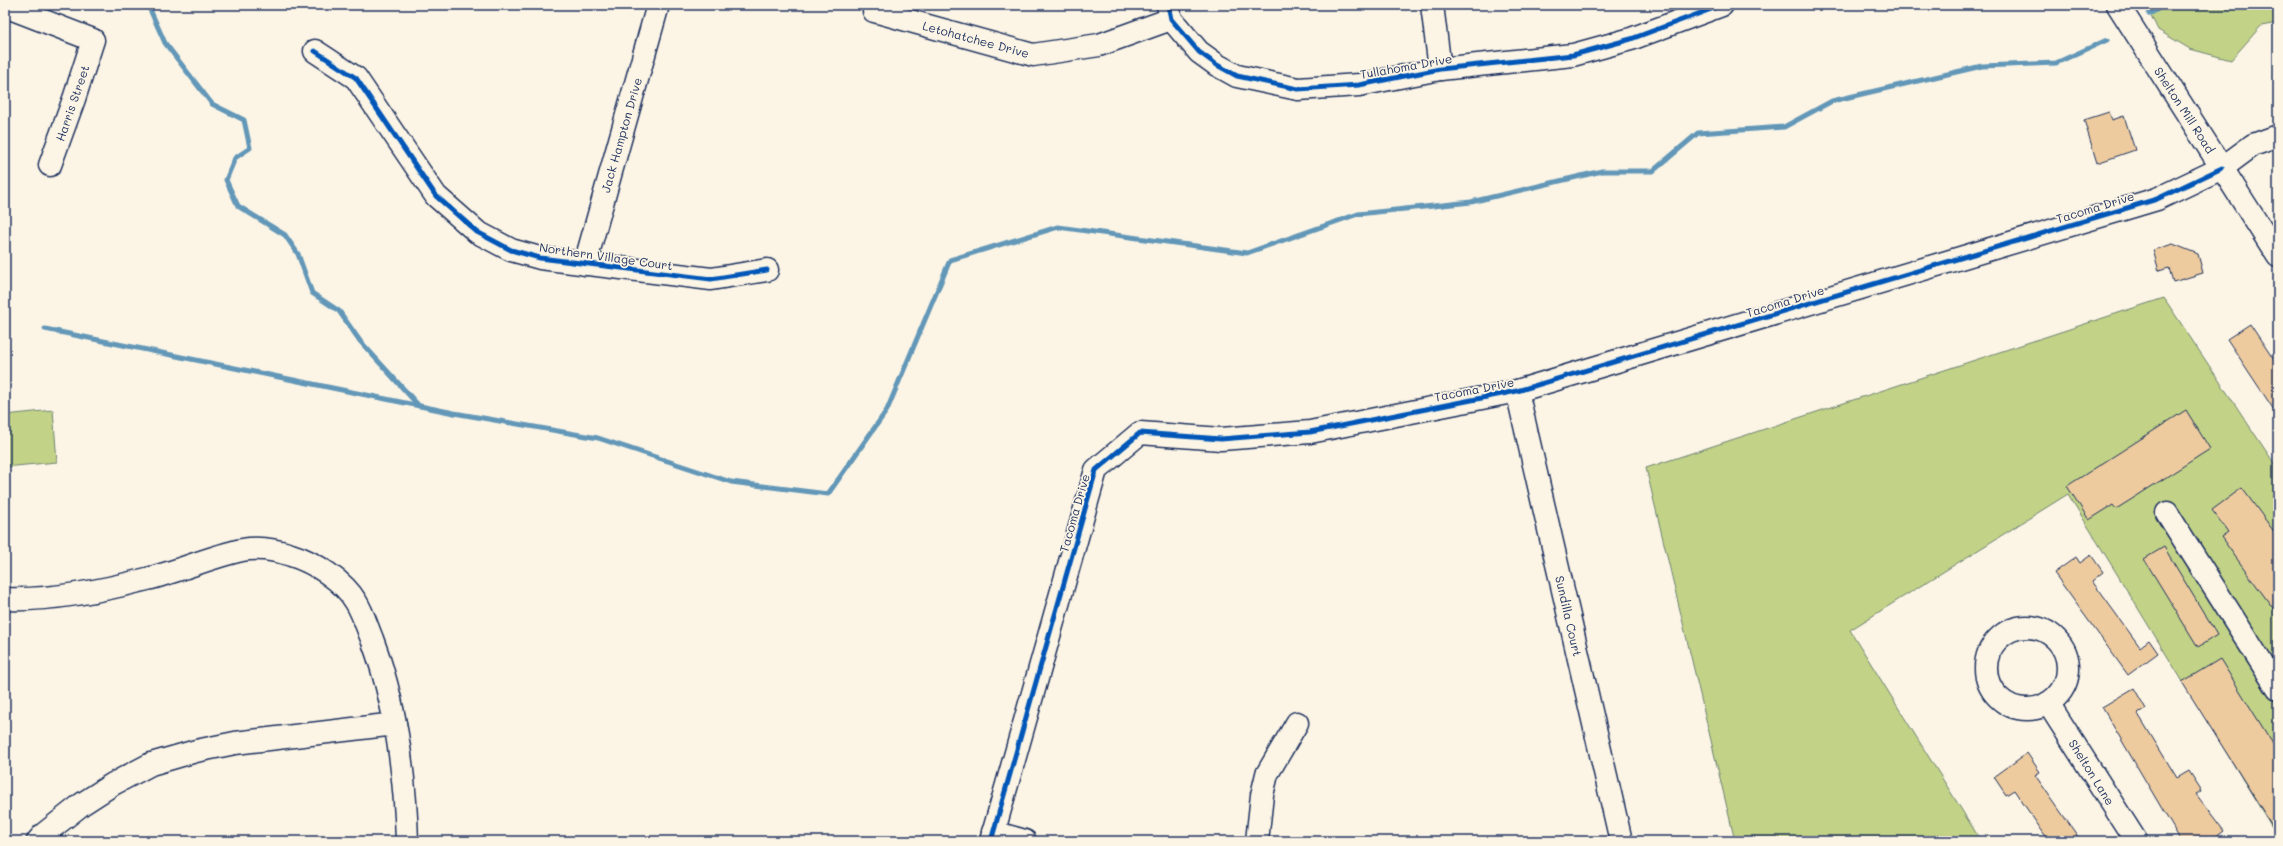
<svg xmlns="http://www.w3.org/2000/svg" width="2283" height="846" viewBox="0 0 2283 846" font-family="Mali,sans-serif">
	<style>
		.green { fill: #c2d387; stroke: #6e8172 }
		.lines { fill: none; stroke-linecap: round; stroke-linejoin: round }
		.stream { stroke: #6397b8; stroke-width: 5 }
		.building { fill: #edcb9e; stroke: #1b2f5e }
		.minor-casing { stroke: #1b2f5e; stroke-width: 25 }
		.minor { stroke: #fcf5e5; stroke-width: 22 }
		.cycleway-casing { stroke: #fcf5e5; stroke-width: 8 }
		.cycleway { stroke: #0057b8; stroke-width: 5 }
		.labels { text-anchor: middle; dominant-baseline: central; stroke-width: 3.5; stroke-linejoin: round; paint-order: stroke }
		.street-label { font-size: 12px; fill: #1b2f5e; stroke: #fcf5e5 }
	</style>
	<rect width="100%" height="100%" fill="#fcf5e5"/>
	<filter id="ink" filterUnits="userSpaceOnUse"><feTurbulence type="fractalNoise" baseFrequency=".025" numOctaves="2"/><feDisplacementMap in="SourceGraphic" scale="8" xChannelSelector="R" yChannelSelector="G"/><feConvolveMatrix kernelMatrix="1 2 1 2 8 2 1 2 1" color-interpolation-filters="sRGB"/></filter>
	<g filter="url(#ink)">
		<g class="green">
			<polygon points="2146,5 2278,5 2278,23 2261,26 2231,60 2190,49 2158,30"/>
			<polygon points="2164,298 2278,469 2278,837 2068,494 1850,630 1981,841 1735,841 1646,468"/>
			<polygon points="53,410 57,462 5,467 5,415"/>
		</g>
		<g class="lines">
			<g class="stream">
				<polyline points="148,5 165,43 212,104 244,120 250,148 235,158 226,180 238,206 285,235 298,254 312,293 339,311 360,341 419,406"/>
				<polyline points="2149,14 2165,5"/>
				<polyline points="45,329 454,413 598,438 731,482 828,494 887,410 950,260 1058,227 1247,253 1358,214 1471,202 1602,171 1653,171 1698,133 1784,127 1832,101 1982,66 2056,63 2107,40"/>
			</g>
		</g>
		<g class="building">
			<polygon points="2109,112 2112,120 2124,116 2135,150 2097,163 2084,120"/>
			<polygon points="2173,244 2198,254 2203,273 2173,282 2169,268 2159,271 2153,250"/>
			<polygon points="2250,324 2278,366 2278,416 2227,339"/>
			<polygon points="2186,410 2210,449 2132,499 2116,509 2113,505 2089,520 2067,486"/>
			<polygon points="2242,488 2278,537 2278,615 2221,537 2228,532 2212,510"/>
			<polygon points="2164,547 2217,635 2198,647 2144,559"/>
			<polygon points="2091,555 2103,572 2092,581 2140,647 2149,640 2158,653 2128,675 2054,573 2076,557 2080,563"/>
			<polygon points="2220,659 2278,752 2278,835 2182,682"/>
			<polygon points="2134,688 2146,709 2138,714 2177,778 2189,771 2202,791 2196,794 2224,831 2211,841 2181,841 2102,707"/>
			<polygon points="2027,753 2040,772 2035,775 2081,841 2049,841 2014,790 2006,795 1994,777"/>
		</g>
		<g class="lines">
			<defs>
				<g id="minor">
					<polyline points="876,5 874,11 1033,55 1099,45 1171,19"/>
					<polyline points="1168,5 1171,19 1199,52 1217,65 1237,76 1298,89 1359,85 1440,69 1573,55 1631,39 1722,5"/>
					<polyline points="1432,5 1440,69"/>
					<polyline points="2118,5 2278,256"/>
					<polyline points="5,6 93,40 74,99 50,165"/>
					<polyline points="315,51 356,78 436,196 477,232 511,250 540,258 711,279 767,270"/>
					<polyline points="585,264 658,5"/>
					<polyline points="1517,391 1621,841"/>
					<polyline points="2167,513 2278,689"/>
					<path d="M5 599C52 601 101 591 147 579 179 571 210 557 242 550 259 547 276 550 291 555 314 562 344 581 356 602 363 613 367 627 372 639 396 703 405 773 407 841"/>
					<circle cx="2027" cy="668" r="41"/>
					<polyline points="2048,703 2136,841"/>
					<polyline points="993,832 1025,841"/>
					<polyline points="38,841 44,834 82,804 113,784 151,764 196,751 235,743 395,724"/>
					<polyline points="991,841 1096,470 1140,433 1221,439 1310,432 1517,391 2157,199 2222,168 2253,145 2278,136"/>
					<polyline points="1257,841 1262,795 1267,774 1297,723"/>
				</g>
			</defs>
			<use href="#minor" class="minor-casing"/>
			<use href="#minor" class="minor"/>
			<defs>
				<g id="cycleway">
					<polyline points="1168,5 1171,19 1199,52 1217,65 1237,76 1298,89 1359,85 1440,69 1573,55 1631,39 1722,5"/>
					<polyline points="315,51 356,78 436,196 477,232 511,250 540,258 711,279 767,270"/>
					<polyline points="991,841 1096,470 1140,433 1221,439 1310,432 1517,391 2157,199 2222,168"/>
				</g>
			</defs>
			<use href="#cycleway" class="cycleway-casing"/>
			<use href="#cycleway" class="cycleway"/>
		</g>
	</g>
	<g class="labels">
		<g class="street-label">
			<text transform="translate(976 39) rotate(15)">Letohatchee Drive</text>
			<text transform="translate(1406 66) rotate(-10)">Tullahoma Drive</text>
			<text transform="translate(72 103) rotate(-71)">Harris Street</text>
			<text transform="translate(2185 110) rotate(57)">Shelton Mill Road</text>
			<text transform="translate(621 135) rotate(-74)">Jack Hampton Drive</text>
			<text transform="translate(2095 207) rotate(-17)">Tacoma Drive</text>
			<text transform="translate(606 256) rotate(8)">Northern Village Court</text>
			<text transform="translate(1785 301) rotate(-17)">Tacoma Drive</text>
			<text transform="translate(1474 389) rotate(-11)">Tacoma Drive</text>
			<text transform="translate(1074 513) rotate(-74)">Tacoma Drive</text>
			<text transform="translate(1569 616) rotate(77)">Sundilla Court</text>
			<text transform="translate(2092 772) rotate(58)">Shelton Lane</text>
		</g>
	</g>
	<rect width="2283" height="846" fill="none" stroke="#fcf5e5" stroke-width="20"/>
	<rect x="10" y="10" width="2263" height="826" fill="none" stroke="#1b2f5e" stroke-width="1.5" filter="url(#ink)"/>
</svg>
